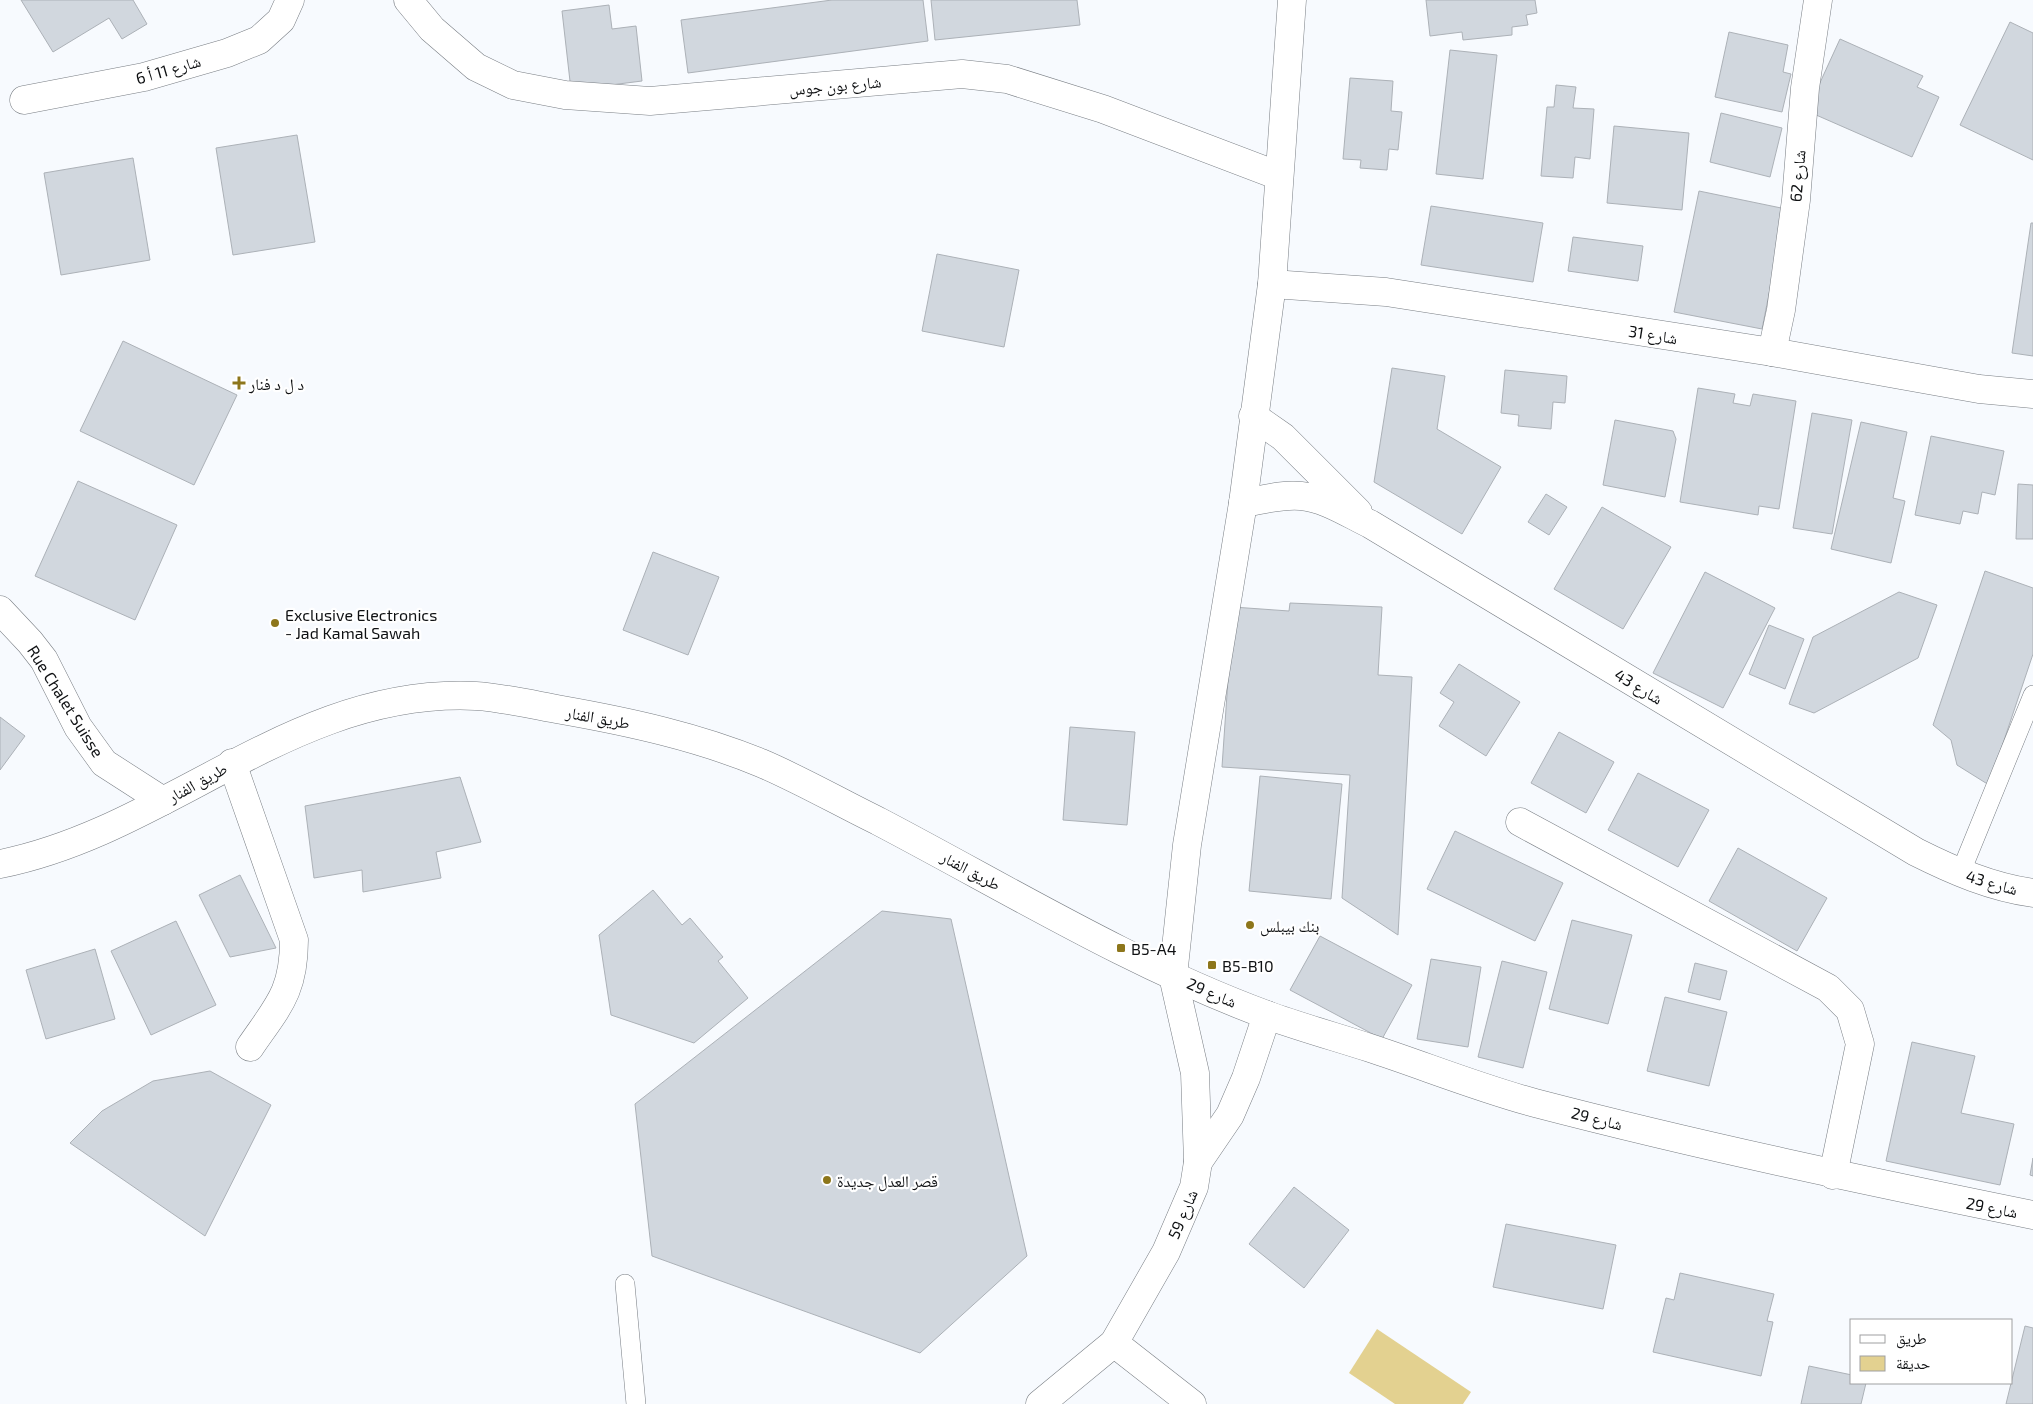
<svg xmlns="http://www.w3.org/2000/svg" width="2033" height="1404" viewBox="0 0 2033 1404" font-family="'Exo 2','Noto Naskh Arabic',sans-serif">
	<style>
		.green { fill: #e3d190 }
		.building { fill: #d1d7de; stroke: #acb1b7 }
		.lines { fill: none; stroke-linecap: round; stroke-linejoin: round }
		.service-casing { stroke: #797e84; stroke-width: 20 }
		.minor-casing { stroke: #797e84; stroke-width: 29 }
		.tertiary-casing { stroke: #797e84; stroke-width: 29 }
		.service { stroke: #fff; stroke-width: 19 }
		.minor { stroke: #fff; stroke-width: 28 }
		.tertiary { stroke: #fff; stroke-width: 28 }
		.poi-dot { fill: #8d761b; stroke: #fff; stroke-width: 2 }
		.labels { text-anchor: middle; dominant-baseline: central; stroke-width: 4.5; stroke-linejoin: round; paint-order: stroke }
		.street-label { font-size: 16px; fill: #0f1113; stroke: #fff }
		.poi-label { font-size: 16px; fill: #0f1113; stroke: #fff; text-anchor: start }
	</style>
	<rect width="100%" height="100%" fill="#f7fafe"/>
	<polygon class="green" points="1377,1329 1471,1392 1463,1404 1395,1404 1349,1373"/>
	<g class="building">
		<polygon points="21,0 133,0 147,24 122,39 109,18 53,52"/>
		<polygon points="832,0 923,0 928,41 688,73 681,20"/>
		<polygon points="931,0 1077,0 1080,25 935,40"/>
		<polygon points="1426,0 1535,0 1537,13 1526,15 1528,25 1512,27 1512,35 1463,40 1462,32 1430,36"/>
		<polygon points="609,5 612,29 636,26 642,81 571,90 562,11"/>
		<polygon points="2010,22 2033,33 2033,160 1960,125"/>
		<polygon points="1729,32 1788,45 1783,72 1791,74 1782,112 1715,97"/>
		<polygon points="1840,39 1923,76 1917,87 1939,97 1912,157 1807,111"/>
		<polygon points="1450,50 1497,55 1483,179 1436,174"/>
		<polygon points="1350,78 1393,81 1391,111 1402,112 1398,150 1389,149 1387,170 1360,168 1361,160 1343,159"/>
		<polygon points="1556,85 1576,87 1573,108 1594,109 1590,159 1575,157 1573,178 1541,176 1547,107 1554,107"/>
		<polygon points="1721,113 1782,128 1770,177 1710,162"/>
		<polygon points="1614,126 1689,133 1682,210 1607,203"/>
		<polygon points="297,135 315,242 233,255 216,148"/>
		<polygon points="133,158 150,260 61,275 44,173"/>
		<polygon points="1699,191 1786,209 1762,329 1674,312"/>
		<polygon points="1431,206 1543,223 1533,282 1421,265"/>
		<polygon points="2031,223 2033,223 2033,356 2012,353"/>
		<polygon points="1573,237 1643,246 1638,281 1568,271"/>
		<polygon points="937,254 1019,270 1004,347 922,331"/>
		<polygon points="123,341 237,395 194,485 80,431"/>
		<polygon points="1392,368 1445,376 1437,429 1501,467 1462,534 1374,482"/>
		<polygon points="1505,370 1567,376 1565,403 1553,402 1551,429 1518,426 1519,415 1501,413"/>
		<polygon points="1698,388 1735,394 1733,403 1750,406 1753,394 1796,401 1779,509 1759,506 1758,515 1680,502"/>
		<polygon points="1812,413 1852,420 1832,534 1793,528"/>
		<polygon points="1615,420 1673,431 1676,439 1665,497 1603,485"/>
		<polygon points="1861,422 1907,432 1893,498 1905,501 1891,563 1831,549"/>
		<polygon points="1931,436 2004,451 1995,495 1982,492 1978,514 1963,511 1960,524 1915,515"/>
		<polygon points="78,481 177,525 135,620 35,576"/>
		<polygon points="2018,484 2033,485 2033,539 2016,539"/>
		<polygon points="1546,494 1567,507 1549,535 1528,522"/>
		<polygon points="1602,507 1671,547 1623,629 1554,589"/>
		<polygon points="653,552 719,577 688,655 623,630"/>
		<polygon points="1985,571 2033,588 2033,654 1989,785 1957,765 1951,740 1933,725"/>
		<polygon points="1705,572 1775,608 1723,708 1653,673"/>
		<polygon points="1899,592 1937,605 1918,658 1814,713 1789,704 1813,637"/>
		<polygon points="1290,603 1382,607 1378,675 1412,677 1398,935 1342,898 1350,775 1222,767 1233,607 1289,611"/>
		<polygon points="1769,625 1804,639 1785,689 1749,674"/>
		<polygon points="1459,664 1520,702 1486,756 1439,726 1454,702 1440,693"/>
		<polygon points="0,717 25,736 0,770"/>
		<polygon points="1070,727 1135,732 1127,825 1063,820"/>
		<polygon points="1559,732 1614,762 1586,813 1531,783"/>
		<polygon points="1638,773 1709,810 1678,867 1608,830"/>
		<polygon points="1260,776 1342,784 1331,899 1249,891"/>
		<polygon points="460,777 481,842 436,852 441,878 363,892 362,870 314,878 305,806"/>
		<polygon points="1455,831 1563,883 1535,941 1427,889"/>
		<polygon points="1738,848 1827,898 1797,951 1709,901"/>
		<polygon points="240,875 276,948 230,957 199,895"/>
		<polygon points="653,890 682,925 690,918 723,957 718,961 748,998 694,1043 611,1015 599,935"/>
		<polygon points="882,911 951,919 1027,1256 920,1353 652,1256 635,1104"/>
		<polygon points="1572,920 1632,935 1608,1024 1549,1009"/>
		<polygon points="176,921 216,1005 151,1035 111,951"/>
		<polygon points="1320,936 1412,985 1382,1039 1290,990"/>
		<polygon points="95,949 115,1019 46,1039 26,970"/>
		<polygon points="1431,959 1481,967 1468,1047 1417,1039"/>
		<polygon points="1502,961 1547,972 1523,1068 1478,1057"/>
		<polygon points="1695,963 1727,971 1720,1000 1688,992"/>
		<polygon points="1665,997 1727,1012 1709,1086 1647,1071"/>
		<polygon points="1912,1042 1975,1056 1961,1113 2014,1124 2000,1185 1886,1161"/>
		<polygon points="210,1071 271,1105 205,1236 70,1143 102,1111 153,1081"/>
		<polygon points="2033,1158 2033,1176 2030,1175"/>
		<polygon points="1294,1187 1349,1230 1304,1288 1249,1244"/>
		<polygon points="1506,1224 1616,1245 1603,1309 1493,1287"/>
		<polygon points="1680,1273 1774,1294 1767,1321 1773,1322 1761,1376 1653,1352 1666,1298 1674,1300"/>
		<polygon points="2025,1326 2033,1328 2033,1404 2006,1404"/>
		<polygon points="1809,1366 1852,1375 1852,1383 1866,1383 1861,1404 1801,1404"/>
	</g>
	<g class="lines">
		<defs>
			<g id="service">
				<polyline points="1960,874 2033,695"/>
				<polyline points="625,1284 636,1404"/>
			</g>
			<g id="minor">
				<polyline points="24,100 144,77 227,53 259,40 281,20 290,0"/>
				<polyline points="1772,352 1781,310 1796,200 1805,88 1818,0"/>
				<polyline points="1253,416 1283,437 1358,512"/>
				<path d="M1243 503C1262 500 1282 494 1301 496 1325 498 1349 514 1370 524L1916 852C1954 871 1991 887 2033 893"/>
				<polyline points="0,610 30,642 44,660 78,727 104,763 163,801"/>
				<path d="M232 763 294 940C294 992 278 1006 250 1047"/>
				<polyline points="1520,822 1828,988 1850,1010 1860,1044 1833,1175"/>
				<polyline points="1114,1343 1192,1404"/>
			</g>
			<g id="tertiary">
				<polyline points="408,0 432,29 476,67 513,85 565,95 650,101 962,74 1007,79 1103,109 1279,176"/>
				<polyline points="1272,284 1386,292 1772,352 1979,389 2033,394"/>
				<path d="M0 864C170 830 294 687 476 696 505 698 534 705 562 710 630 722 698 737 761 763 801 780 839 802 878 821 1006 888 1131 965 1267 1015 1300 1027 1336 1037 1370 1048 1425 1066 1479 1088 1535 1103 1700 1146 1866 1181 2033 1215"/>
				<polyline points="1198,1162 1230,1115 1246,1078 1267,1015"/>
				<polyline points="1040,1404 1114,1343 1166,1252 1194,1187 1198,1162 1195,1073 1173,976 1187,845 1243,503 1272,284 1292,0"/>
			</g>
		</defs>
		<use href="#service" class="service-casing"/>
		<use href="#minor" class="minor-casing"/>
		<use href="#tertiary" class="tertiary-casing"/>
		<use href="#service" class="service"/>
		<use href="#minor" class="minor"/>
		<use href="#tertiary" class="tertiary"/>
	</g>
	<g class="poi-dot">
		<path d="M236.5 375.5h5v5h5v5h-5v5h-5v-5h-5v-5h5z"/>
		<circle cx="275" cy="623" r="5"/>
		<circle cx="1250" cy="925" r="5"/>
		<rect x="1116" y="943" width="10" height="10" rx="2.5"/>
		<rect x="1207" y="960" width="10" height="10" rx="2.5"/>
		<circle cx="827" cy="1180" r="5"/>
	</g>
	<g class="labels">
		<g class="street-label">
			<text transform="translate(168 69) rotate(-16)">شارع 11 أ 6</text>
			<text transform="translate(835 85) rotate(-5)">شارع بون جوس</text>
			<text transform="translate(1797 176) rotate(-85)">شارع 62</text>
			<text transform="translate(1653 334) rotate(9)">شارع 31</text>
			<text transform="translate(1639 686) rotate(31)">شارع 43</text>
			<text transform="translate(66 701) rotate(58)">Rue Chalet Suisse</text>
			<text transform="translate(598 717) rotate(10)">طريق الفنار</text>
			<text transform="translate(197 782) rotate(-29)">طريق الفنار</text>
			<text transform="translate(971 870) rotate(28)">طريق الفنار</text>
			<text transform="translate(1992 882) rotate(16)">شارع 43</text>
			<text transform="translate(1212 992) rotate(23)">شارع 29</text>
			<text transform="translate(1597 1118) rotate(14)">شارع 29</text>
			<text transform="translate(1992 1207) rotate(11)">شارع 29</text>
			<text transform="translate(1182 1214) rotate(-67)">شارع 59</text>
		</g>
		<g class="poi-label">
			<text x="249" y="383">د ل د فنار</text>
			<text x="285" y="614">Exclusive Electronics<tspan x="285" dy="18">- Jad Kamal Sawah</tspan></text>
			<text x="1260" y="925">بنك بيبلس</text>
			<text x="1131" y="948">B5-A4</text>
			<text x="1222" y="965">B5-B10</text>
			<text x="837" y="1180">قصر العدل جديدة</text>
		</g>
	</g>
	<rect x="1850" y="1319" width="162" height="65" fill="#ffffff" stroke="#9fa0a1"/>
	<rect x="1860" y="1335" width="25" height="8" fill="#ffffff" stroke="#9fa0a1"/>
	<text x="1896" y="1344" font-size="15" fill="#0f1113">طريق</text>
	<rect x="1860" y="1356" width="25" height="15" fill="#e3d190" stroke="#9fa0a1"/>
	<text x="1896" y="1369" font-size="15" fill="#0f1113">حديقة</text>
</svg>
